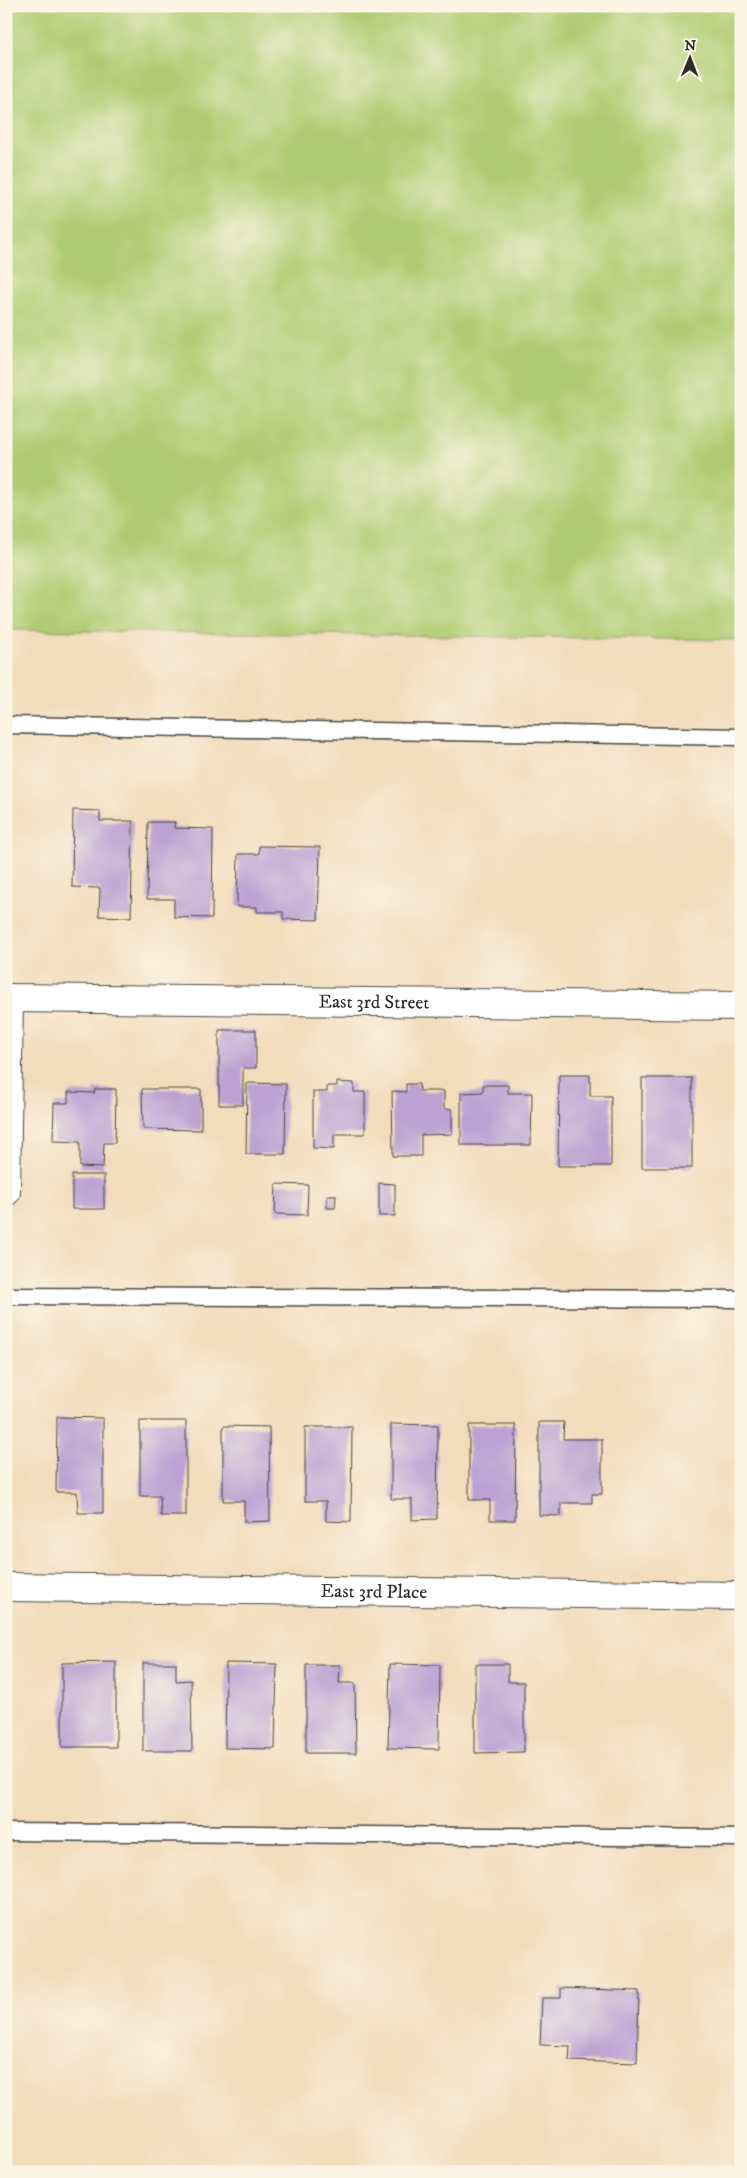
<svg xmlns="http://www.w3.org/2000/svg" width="747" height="2178" viewBox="0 0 747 2178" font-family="'IM FELL DW Pica',serif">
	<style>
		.green { fill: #b0cc72; stroke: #6e7c4e }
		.building { fill: #bca2d3 }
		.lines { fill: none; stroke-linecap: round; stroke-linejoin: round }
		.lane-casing { stroke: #494641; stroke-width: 19 }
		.street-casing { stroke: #494641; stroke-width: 30 }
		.lane { stroke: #fff; stroke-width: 16 }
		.street { stroke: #fff; stroke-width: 28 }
		.labels { text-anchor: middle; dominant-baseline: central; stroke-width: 5; stroke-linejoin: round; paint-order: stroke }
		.street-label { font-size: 19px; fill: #2b2b2b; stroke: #fcf5e5 }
	</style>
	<rect width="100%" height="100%" fill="#fcf5e5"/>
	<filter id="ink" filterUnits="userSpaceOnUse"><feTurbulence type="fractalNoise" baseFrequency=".02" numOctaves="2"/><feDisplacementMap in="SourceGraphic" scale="10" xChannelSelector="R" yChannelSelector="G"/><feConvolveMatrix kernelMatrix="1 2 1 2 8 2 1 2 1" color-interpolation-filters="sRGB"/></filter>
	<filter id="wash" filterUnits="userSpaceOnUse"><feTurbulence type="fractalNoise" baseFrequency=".0096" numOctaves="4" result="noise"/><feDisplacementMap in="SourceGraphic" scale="20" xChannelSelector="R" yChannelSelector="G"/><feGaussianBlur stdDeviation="1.12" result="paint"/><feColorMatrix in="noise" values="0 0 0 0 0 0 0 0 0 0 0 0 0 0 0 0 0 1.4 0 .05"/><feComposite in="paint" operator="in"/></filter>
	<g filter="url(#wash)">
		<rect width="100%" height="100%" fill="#f1dcbb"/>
		<polygon class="green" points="6,6 741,6 741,640 6,630"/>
		<g id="blocks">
			<g class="building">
				<polygon points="73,810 100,811 100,821 133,821 131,917 99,916 100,888 72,887"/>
				<polygon points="148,822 175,822 174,828 213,829 212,918 174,917 174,899 147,899"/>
				<polygon points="259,846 320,847 318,920 283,919 283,912 257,912 257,907 237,907 238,854 259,854"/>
				<polygon points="219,1030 256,1030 256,1068 243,1068 243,1105 219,1105"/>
				<polygon points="559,1075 590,1075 590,1096 611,1096 611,1166 558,1166"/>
				<rect x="642" y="1078" width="50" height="90"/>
				<polygon points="337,1082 354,1083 354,1092 365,1092 365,1134 334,1134 334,1149 313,1148 313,1092 327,1092 327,1086 337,1086"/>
				<polygon points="247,1083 286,1084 285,1154 246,1154"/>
				<polygon points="406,1084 419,1084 420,1091 444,1091 444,1109 452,1109 452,1134 421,1135 421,1156 393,1156 392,1091 406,1092"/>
				<polygon points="483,1085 508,1085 508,1093 532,1093 531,1145 461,1145 461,1093 483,1092"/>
				<polygon points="95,1089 116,1089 115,1143 104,1143 103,1168 80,1167 80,1142 53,1141 54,1103 68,1103 68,1092 94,1093"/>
				<polygon points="142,1089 201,1089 201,1130 143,1129"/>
				<rect x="72" y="1175" width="32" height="34"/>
				<polygon points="379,1183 395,1184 395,1216 379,1216"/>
				<polygon points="276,1184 308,1185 307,1215 275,1214"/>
				<polygon points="327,1195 336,1195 335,1208 327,1208"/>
				<polygon points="57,1417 103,1418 103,1513 78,1513 77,1492 56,1492"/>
				<polygon points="140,1421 186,1421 186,1516 161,1516 160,1496 140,1496"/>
				<polygon points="539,1422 564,1422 563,1439 602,1439 602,1494 592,1494 592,1503 561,1503 561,1516 539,1515"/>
				<polygon points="391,1424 438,1425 437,1519 412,1520 412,1499 391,1499"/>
				<polygon points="469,1425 516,1425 515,1520 490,1520 490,1500 469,1500"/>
				<polygon points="223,1426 269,1427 270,1521 244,1522 244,1501 223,1501"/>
				<polygon points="305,1427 352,1427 351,1522 326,1521 326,1501 305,1501"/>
				<polygon points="116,1662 116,1747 62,1747 62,1663"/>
				<polygon points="143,1663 176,1663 176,1681 191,1680 192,1751 143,1751"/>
				<polygon points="226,1663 277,1664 275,1749 225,1748"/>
				<polygon points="390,1664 440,1665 439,1749 388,1748"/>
				<polygon points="475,1664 508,1664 508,1682 524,1682 524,1752 475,1753"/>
				<polygon points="306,1665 340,1665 339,1683 355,1683 356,1753 306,1753"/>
				<polygon points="561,1988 639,1991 637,2063 569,2061 570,2046 540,2045 542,1998 561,1998"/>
			</g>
		</g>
	</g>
	<g filter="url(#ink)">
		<use href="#blocks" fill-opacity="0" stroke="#494641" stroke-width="1"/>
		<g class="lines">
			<defs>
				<g id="lane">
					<polyline points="6,725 741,737"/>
					<polyline points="6,1296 741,1299"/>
					<polyline points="6,1832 741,1838"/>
				</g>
				<g id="street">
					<path id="s1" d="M6 998 741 1006"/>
					<polyline points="6,1192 9,998"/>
					<path id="s2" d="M6 1587 741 1596"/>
				</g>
			</defs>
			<use href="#lane" class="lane-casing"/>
			<use href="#street" class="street-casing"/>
			<use href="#lane" class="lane"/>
			<use href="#street" class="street"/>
		</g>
	</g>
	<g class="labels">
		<g class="street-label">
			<text stroke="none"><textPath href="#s1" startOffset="368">East 3rd Street</textPath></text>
			<text stroke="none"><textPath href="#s2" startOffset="368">East 3rd Place</textPath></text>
		</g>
	</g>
	<rect width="747" height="2178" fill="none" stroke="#fcf5e5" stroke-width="25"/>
	<g transform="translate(690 58) rotate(1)" stroke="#fcf5e5" stroke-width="4" paint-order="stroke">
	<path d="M0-4L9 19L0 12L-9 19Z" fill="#2b2b2b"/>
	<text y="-8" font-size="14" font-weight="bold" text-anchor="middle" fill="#2b2b2b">N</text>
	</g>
</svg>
